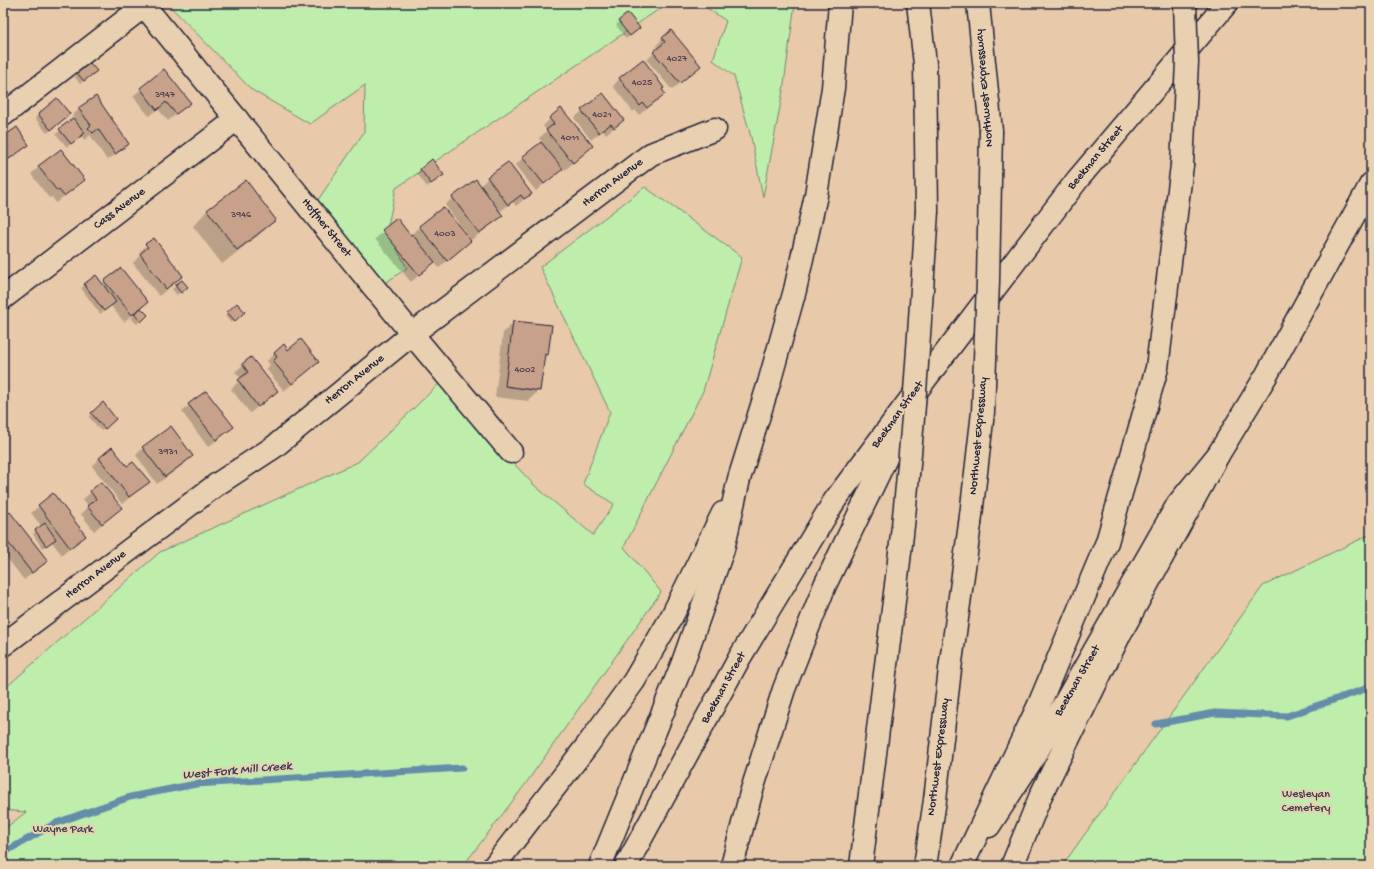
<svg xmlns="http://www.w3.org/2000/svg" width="1374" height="869" viewBox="0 0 1374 869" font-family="'Gochi Hand',sans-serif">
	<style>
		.green { fill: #beedac; stroke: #708874 }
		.shadow { fill: #0003 }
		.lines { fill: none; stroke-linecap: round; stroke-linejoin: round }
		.stream { stroke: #648da9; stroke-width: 7 }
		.building { fill: #c8a18a; stroke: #22223b }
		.minor-casing { stroke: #22223b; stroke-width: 25 }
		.major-casing { stroke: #22223b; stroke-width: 25 }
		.highway-casing { stroke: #22223b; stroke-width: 25 }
		.minor { stroke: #e8d0b0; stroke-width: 22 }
		.major { stroke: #e8d0b0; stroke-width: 22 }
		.highway { stroke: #e8d0b0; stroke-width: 22 }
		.highway-bridge-casing { stroke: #22223b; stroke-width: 25; stroke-linecap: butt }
		.highway-bridge { stroke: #e8d0b0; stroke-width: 22 }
		.labels { text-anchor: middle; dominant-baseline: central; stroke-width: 4; stroke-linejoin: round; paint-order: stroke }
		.number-label { font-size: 10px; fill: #4c424f }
		.street-label { font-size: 12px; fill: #22223b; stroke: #e8d0b0 }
		.park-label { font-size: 12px; fill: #39404c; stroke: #e8d0b0 }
		.water-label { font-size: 13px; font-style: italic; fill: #323d56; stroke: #e8d0b0 }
	</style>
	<rect width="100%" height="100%" fill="#e8c9a9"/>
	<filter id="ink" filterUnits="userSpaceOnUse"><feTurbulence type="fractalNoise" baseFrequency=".025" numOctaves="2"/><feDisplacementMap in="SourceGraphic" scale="8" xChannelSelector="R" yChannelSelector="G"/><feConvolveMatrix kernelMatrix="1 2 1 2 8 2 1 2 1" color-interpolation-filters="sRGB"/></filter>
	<g filter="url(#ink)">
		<g class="green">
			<polygon points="167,3 668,3 396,188 387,230 407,268 385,283 318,200 364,132 365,85 310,124 252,90"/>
			<polygon points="700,3 795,3 783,91 763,197 751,137 734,76 713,60 726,21"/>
			<polygon points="645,187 742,257 703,391 624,547 661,592 524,786 463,866 3,866 3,830 26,812 3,810 3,690 160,552 358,462 439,384 534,485 593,535 614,504 583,484 610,412 540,267"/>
			<polygon points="1371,534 1371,866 1062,866 1263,586"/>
		</g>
		<g class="shadow">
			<polygon points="619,22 635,31 626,39 616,25"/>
			<polygon points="663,38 699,66 672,90 647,60 658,49 656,46"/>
			<polygon points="164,70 189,103 168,121 158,109 149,116 133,96"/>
			<polygon points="78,73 92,74 80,84 75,77"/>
			<polygon points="620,78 661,90 664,94 639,115 635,110 633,112 613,86"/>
			<polygon points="603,95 615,127 606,134 603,130 591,140 574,118"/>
			<polygon points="79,109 127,144 120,152 107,160 90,135 85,140 81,136 67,147 56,134 74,118 72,116"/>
			<polygon points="39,114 66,118 47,133 35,118"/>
			<polygon points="550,119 592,146 565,170 563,167 536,191 515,165 542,142 539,138 547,131 543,126"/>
			<polygon points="3,139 24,148 6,162 3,158"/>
			<polygon points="39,167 83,180 56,203 52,197 49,198 31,174"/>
			<polygon points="420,169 442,175 427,187 417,173"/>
			<polygon points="488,178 530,194 516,206 513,202 499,212 502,216 494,223 471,240 445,205 453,198 480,186"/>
			<polygon points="245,182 275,220 260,234 222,264 193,226 207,211"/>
			<polygon points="443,208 470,241 439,268 434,262 411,282 375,239 397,220 410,236 419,227"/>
			<polygon points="154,239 182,276 159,296 133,263 141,255 139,252"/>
			<polygon points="182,281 183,290 177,295 172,289"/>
			<polygon points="105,282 140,308 146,315 137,324 131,318 138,311 137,310 124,322 111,306 100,314 81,288 85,285 102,284"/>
			<polygon points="228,312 244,312 231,323 225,316"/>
			<polygon points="514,322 547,354 543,359 539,390 528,401 495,397 503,333"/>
			<polygon points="288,351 318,361 284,391 266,369 270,365 267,361 275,353"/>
			<polygon points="251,358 277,391 250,413 231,389 241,379 235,372"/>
			<polygon points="102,404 115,419 101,431 89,417"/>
			<polygon points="189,405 232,427 225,434 208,447 182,412"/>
			<polygon points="143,448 192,456 184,464 157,484 136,455"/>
			<polygon points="99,458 127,468 148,482 122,504 92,466"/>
			<polygon points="101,484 120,508 94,531 81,514 88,506 83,499"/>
			<polygon points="53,494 85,536 62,555 52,542 42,548 33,534 42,527 31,513"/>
			<polygon points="9,514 47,561 24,580 4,554 3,556 3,519"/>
		</g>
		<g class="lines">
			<g class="stream">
				<polyline points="1156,724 1215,713 1287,716 1371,687"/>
				<polyline points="3,853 56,823 130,797 196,784 462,768"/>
			</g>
		</g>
		<g class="building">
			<polygon points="628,13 640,28 630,36 618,21"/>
			<polygon points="671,30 701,66 680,83 653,52 665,42 662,38"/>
			<polygon points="643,59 664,88 662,89 665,94 647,108 643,103 640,106 619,78"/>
			<polygon points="90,63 97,71 84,81 77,73"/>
			<polygon points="164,69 191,103 176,114 166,102 157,110 140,88"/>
			<polygon points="603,93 624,120 614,128 611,124 599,133 581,110"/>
			<polygon points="96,96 129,144 115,154 98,129 93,133 88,128 91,125 78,108"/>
			<polygon points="57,98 70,114 51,130 38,114"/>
			<polygon points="561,108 593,146 573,163 546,130 554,124 549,118"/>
			<polygon points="73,118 85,133 71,144 59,129"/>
			<polygon points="17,127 29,145 9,159 3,150 3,137"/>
			<polygon points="541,142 563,169 544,184 522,157"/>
			<polygon points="61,149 85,180 64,196 59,190 57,191 38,166"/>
			<polygon points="432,159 444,175 431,184 420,169"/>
			<polygon points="508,162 532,194 524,199 521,195 508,205 487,177"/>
			<polygon points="476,179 503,216 479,233 452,197"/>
			<polygon points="246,180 276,220 237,250 207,210"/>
			<polygon points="443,207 471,241 447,261 419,226"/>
			<polygon points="397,218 410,235 412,234 435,262 419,275 382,230"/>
			<polygon points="154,238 183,276 166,289 140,254 148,247 145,244"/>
			<polygon points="121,268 148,302 132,315 104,281"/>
			<polygon points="96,275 116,302 104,311 84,284"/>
			<polygon points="182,280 188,287 181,293 175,285"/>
			<polygon points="237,303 245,312 235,321 227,312"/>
			<polygon points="141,308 148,315 141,322 134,314"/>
			<polygon points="513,321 552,325 548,355 545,354 540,391 505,386"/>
			<polygon points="301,339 319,362 292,384 273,361 277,357 274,353 284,344 288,350"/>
			<polygon points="251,357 278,391 258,407 238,380 248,372 242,364"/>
			<polygon points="206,391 234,427 216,440 188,404"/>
			<polygon points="103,402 116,419 105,429 91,413"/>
			<polygon points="171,426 193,456 165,477 142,447"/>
			<polygon points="112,447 127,466 133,462 150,482 129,497 99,458"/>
			<polygon points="101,482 122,508 102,524 87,506 96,499 90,491"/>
			<polygon points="53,493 86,536 70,548 38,505"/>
			<polygon points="10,512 48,561 32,573 3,536 4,527 3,518"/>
			<polygon points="45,523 56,539 46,546 35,530"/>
		</g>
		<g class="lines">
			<defs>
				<g id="minor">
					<polyline points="142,3 412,334 511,452"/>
					<polyline points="3,115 144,6"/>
					<polyline points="3,298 237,119"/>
					<polyline points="3,645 216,485 274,447 412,334 651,154 715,129"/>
				</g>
				<g id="major">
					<polyline points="989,826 1035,755 1178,504 1218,455 1266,376 1371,184"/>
					<polyline points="626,866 740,657 835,500 924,381 1078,179 1227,3"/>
				</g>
				<g id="highway">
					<polyline points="918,3 925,64 927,211"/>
					<polyline points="978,3 991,131"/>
					<polyline points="494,866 586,747 634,681 672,616 723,513"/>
					<polyline points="600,866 682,665 723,549 739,479 769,383 795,290 816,195 833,88 840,3"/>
					<polyline points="732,866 751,793 784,689 825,585 914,400"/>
					<polyline points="861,866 896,585"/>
					<polyline points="925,866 935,800 950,669 970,524"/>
					<polyline points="962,866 1038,707 1107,542 1157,368 1182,165"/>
					<polyline points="1012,866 1041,795 1120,634 1218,455"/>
				</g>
			</defs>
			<use href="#minor" class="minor-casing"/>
			<use href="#major" class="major-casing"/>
			<use href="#highway" class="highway-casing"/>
			<use href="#minor" class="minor"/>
			<use href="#major" class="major"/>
			<use href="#highway" class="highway"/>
			<defs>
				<g id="highway-bridge">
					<polyline points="1182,165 1187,62 1185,3"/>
					<polyline points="970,524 983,412 988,281 991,131"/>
					<path d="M896 585C912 461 919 336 927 211"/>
				</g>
			</defs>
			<use href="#highway-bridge" class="highway-bridge-casing"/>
			<use href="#highway-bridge" class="highway-bridge"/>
		</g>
	</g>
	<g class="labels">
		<g class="number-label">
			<text x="677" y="59">4027</text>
			<text x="642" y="83">4025</text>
			<text x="165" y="95">3947</text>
			<text x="602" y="115">4021</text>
			<text x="570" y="138">4011</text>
			<text x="241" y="215">3946</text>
			<text x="445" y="234">4003</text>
			<text x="525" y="370">4002</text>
			<text x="168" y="452">3931</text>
		</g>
		<g class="street-label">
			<text transform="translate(985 88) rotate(-95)">Northwest Expressway</text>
			<text transform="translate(1096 158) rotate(-50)">Beekman Street</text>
			<text transform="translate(613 183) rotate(-37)">Herron Avenue</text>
			<text transform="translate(120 209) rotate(-37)">Cass Avenue</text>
			<text transform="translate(326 228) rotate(51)">Hoffner Street</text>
			<text transform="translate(355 380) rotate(-39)">Herron Avenue</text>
			<text transform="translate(898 415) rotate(-54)">Beekman Street</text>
			<text transform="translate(979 436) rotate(-85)">Northwest Expressway</text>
			<text transform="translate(96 575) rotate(-37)">Herron Avenue</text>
			<text transform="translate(1078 681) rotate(-60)">Beekman Street</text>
			<text transform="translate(724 688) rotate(-61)">Beekman Street</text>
			<text transform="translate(939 757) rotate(-83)">Northwest Expressway</text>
		</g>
		<g class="park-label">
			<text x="1306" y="795">Wesleyan<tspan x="1306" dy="14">Cemetery</tspan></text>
			<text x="63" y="830">Wayne Park</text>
		</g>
		<g class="water-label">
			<text transform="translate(237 771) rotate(-5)">West Fork Mill Creek</text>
		</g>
	</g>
	<rect width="1374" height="869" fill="none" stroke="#e8d0b0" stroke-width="16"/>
	<rect x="8" y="8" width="1358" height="853" fill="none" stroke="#22223b" stroke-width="1.5" filter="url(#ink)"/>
</svg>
